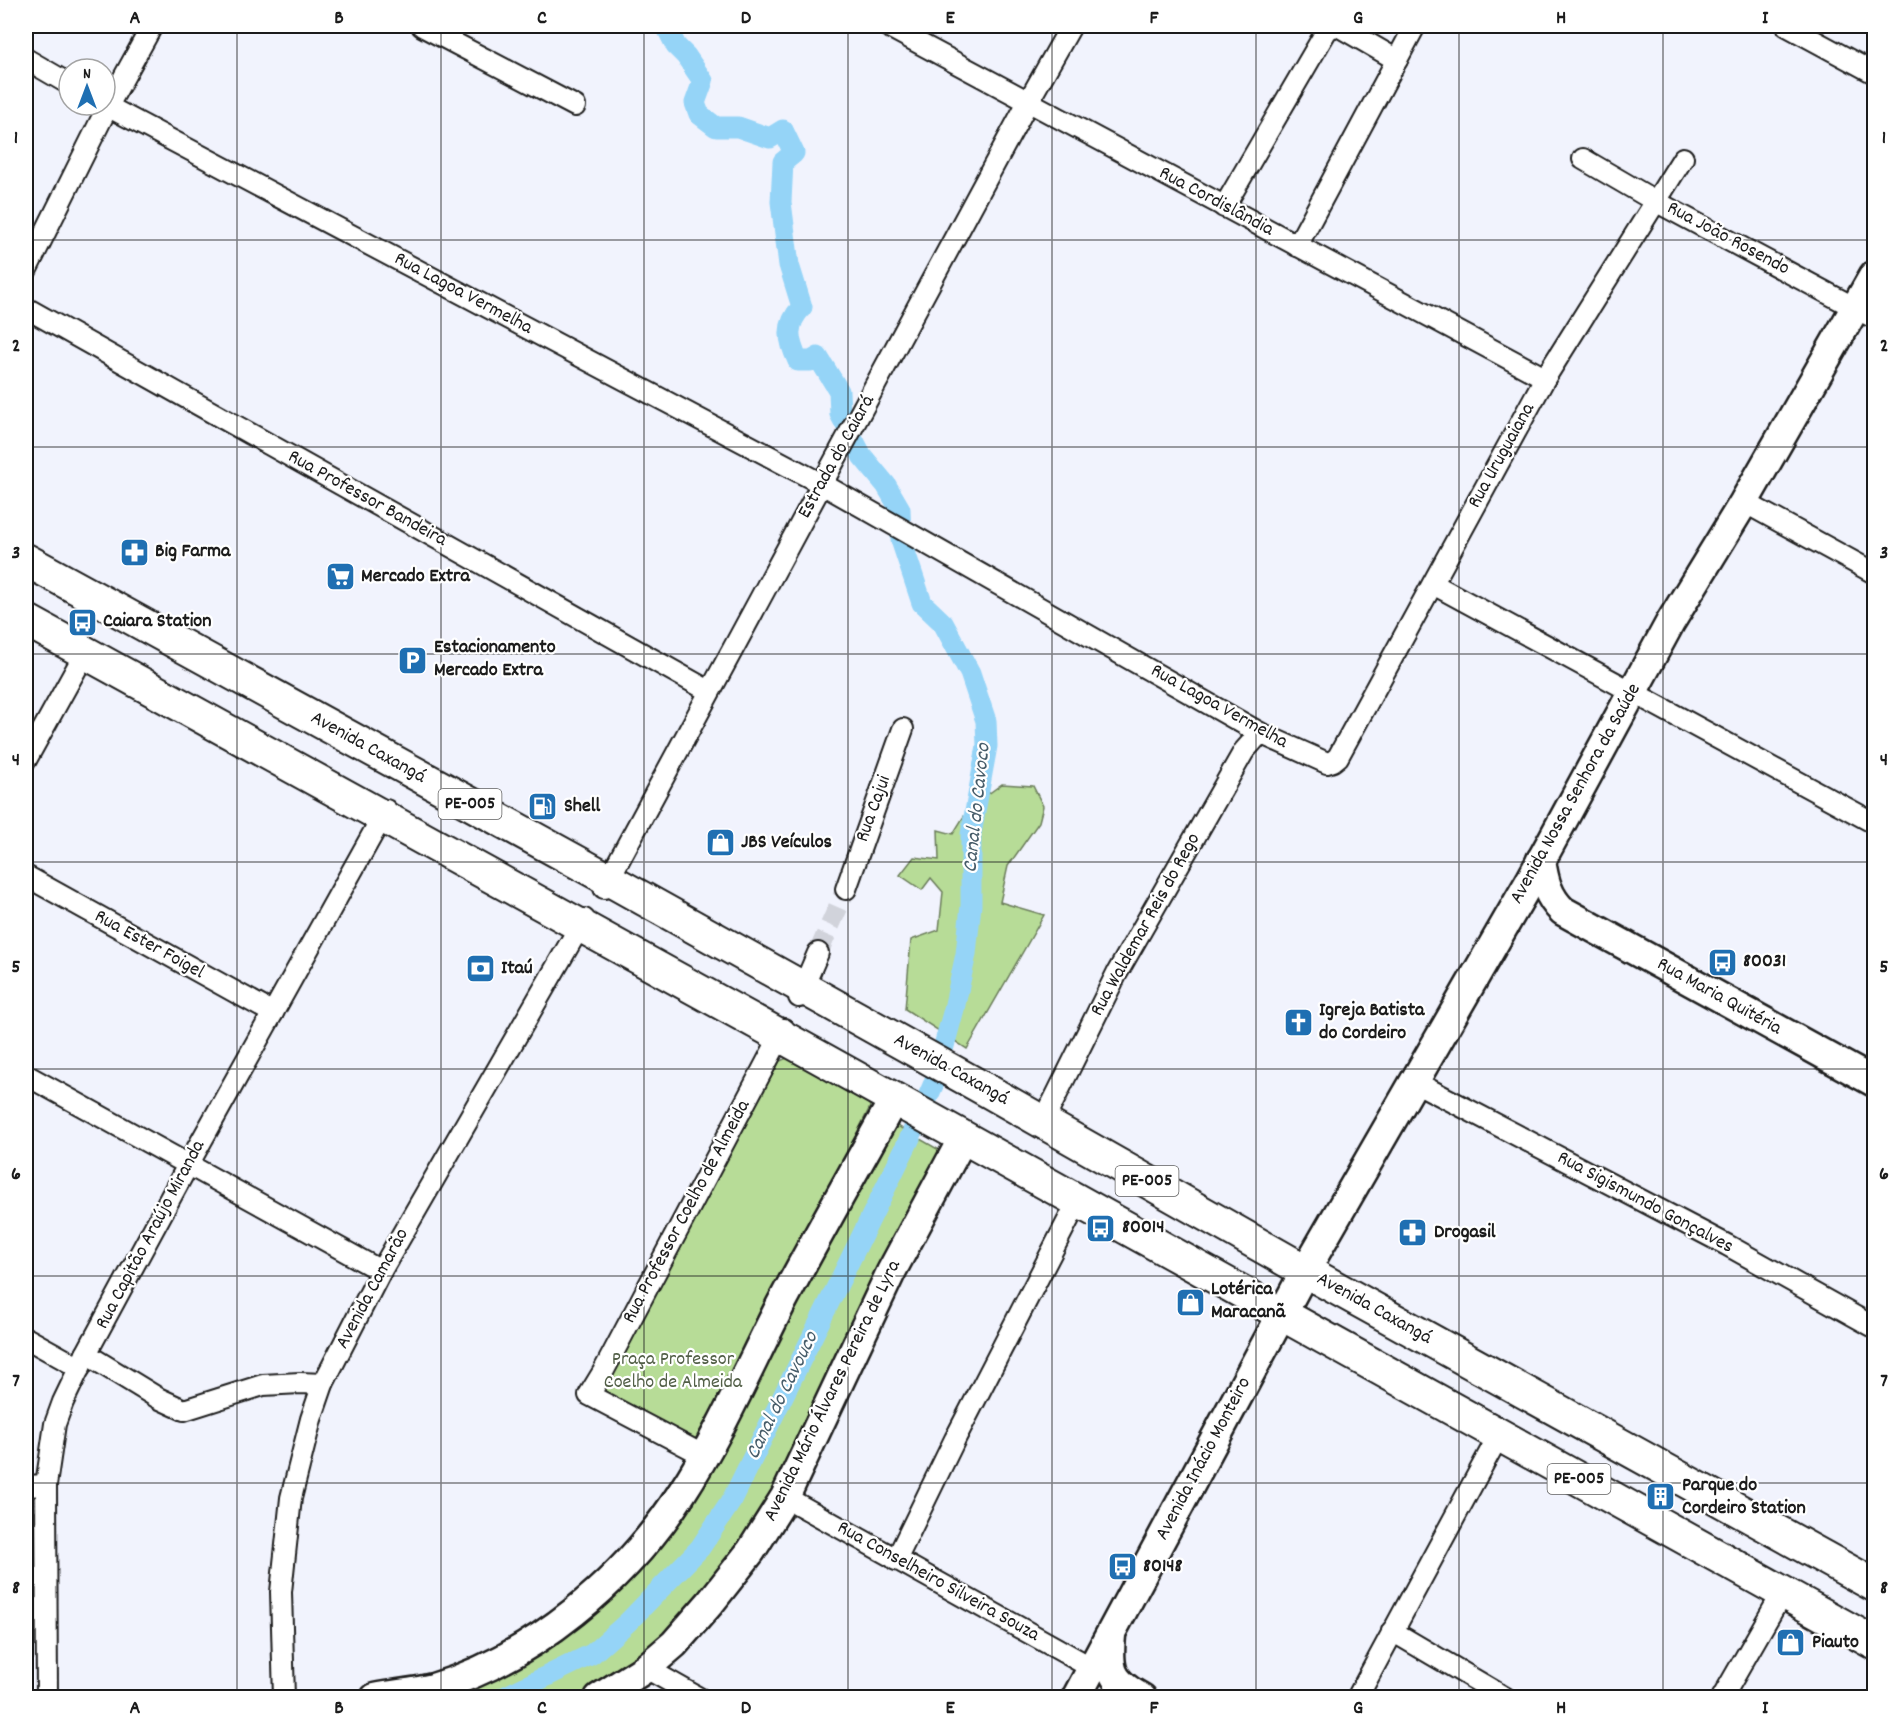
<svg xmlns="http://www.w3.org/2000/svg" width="1900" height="1723" viewBox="0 0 1900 1723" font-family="Dekko,sans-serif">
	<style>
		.green { fill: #b7dc97; stroke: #6a7c5a; stroke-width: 1.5 }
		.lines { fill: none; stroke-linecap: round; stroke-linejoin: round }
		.canal { stroke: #95d4f7; stroke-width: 21 }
		.street-tunnel { stroke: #d1d3db; stroke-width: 20; stroke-dasharray: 20 10; stroke-linecap: butt }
		.street-casing { stroke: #1c1c1c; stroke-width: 24 }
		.secondary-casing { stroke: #1c1c1c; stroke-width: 33 }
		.primary-casing { stroke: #1c1c1c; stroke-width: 36 }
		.street { stroke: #fff; stroke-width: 20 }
		.secondary { stroke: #fff; stroke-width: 28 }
		.primary { stroke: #fff; stroke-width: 32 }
		.grid { fill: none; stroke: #1c1c1c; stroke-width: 1.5; stroke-opacity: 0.55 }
		.labels { text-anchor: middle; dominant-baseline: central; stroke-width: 4.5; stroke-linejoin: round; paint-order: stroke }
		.shield { fill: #fff; stroke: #606060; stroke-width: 1.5 }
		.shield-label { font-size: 18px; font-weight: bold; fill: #1c1c1c }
		.street-label { font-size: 20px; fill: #1c1c1c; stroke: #fff }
		.poi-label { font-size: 20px; font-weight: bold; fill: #1c1c1c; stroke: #fff; text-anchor: start }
		.park-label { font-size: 20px; fill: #525f47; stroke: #fff }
		.water-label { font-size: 21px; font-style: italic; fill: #465c69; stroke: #fff }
		.neatline { fill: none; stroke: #1c1c1c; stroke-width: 2 }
		.grid-label { font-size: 20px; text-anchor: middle; font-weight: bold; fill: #1c1c1c }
	</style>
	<rect width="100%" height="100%" fill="#f1f3fd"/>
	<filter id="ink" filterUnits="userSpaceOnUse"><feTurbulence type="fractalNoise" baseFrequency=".0167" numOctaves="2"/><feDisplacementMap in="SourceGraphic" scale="12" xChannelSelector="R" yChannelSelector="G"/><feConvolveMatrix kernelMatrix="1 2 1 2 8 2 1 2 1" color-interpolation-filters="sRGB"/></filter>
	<g filter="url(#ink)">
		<g class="green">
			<polygon points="1002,784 1033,786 1043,806 1039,822 1008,866 1000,902 1044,915 967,1049 905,1009 911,940 939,930 943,892 931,878 922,890 900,875 914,857 939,860 938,830 953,834 969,808"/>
			<polygon points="787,1058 869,1104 870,1107 700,1445 605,1393 608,1375 780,1061"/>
			<polygon points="887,1120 948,1155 737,1559 651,1649 585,1697 400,1698 425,1692 615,1580"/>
		</g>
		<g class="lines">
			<path class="canal" d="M502 1698 592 1654 628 1622 700 1548 732 1500 909 1140 934 1083 954 1009 966 954 971 905V834L987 746 986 721 970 673 943 623 922 603 901 540 900 509 886 485 862 456 840 414 839 391 818 357 811 361H798C788 340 785 325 802 307L789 265 781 202 783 162 794 153 783 130 770 138 738 127H716L699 114 695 103 703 81 686 56 676 46 666 26"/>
			<polyline class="street-tunnel" points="818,953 846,889"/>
			<defs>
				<g id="street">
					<polyline points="422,26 575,106"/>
					<polyline points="887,26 1545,378"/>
					<polyline points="1787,26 1874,73"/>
					<polyline points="26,59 69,84"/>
					<polyline points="105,105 822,484 1260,733 1327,763 1333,761 1338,757 1545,378 1683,158"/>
					<polyline points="1583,159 1655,201 1874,318"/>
					<polyline points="1224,207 1327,30 1334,26 1340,27 1397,60"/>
					<polyline points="1297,246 1415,26"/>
					<polyline points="26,271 108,106 152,26"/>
					<polyline points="26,308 709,691"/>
					<polyline points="1744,502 1874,573"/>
					<polyline points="1433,584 1874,823"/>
					<polyline points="26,760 85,653"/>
					<polyline points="26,876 273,1013"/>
					<polyline points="604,888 1028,102 1071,26"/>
					<polyline points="846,889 903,729"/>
					<polyline points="799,997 818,953"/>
					<polyline points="26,1075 381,1271"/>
					<polyline points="1415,1082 1727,1245 1874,1327"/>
					<polyline points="1043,1122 1117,973 1244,751 1260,733"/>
					<polyline points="26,1338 80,1368"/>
					<polyline points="86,1354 158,1398 184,1410 263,1385 300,1383 323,1384"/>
					<polyline points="703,1455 589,1395 603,1372 784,1029"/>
					<polyline points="26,1486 46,1485"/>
					<polyline points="785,1497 1092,1668"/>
					<polyline points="896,1560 955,1439 1078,1201"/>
					<polyline points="1392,1631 1506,1698"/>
					<polyline points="646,1668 699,1698"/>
					<polyline points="47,1698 46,1485 55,1424 63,1402 86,1354 188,1165 386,810"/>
					<polyline points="284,1698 281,1592 291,1498 311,1419 323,1384 381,1271 584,919"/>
					<polyline points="1357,1698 1499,1435"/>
					<polyline points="1722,1698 1783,1592"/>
				</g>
				<g id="secondary">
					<path d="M1541 860C1544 881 1548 897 1563 911L1874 1082"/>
					<path d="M1111 1635C1108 1670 1110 1681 1142 1698"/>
					<path d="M375 1698C394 1694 414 1693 433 1688 532 1659 626 1580 681 1494 720 1434 748 1369 780 1306 817 1236 856 1168 894 1099"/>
					<polyline points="599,1698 646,1668 674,1644 710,1603 751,1551 785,1497 891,1272 963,1138"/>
					<polyline points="1076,1698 1305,1271 1530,881 1670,623 1744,502 1874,275"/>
				</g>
				<g id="primary">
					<polyline points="26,560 608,879 988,1091 1300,1268 1874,1585"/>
					<polyline points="26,620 781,1036 1874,1643"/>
				</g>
			</defs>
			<use href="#street" class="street-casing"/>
			<use href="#secondary" class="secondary-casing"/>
			<use href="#primary" class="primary-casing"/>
			<use href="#street" class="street"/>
			<use href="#secondary" class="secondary"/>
			<use href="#primary" class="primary"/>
		</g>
	</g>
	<path class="grid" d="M237 26V1698M441 26V1698M644 26V1698M848 26V1698M1052 26V1698M1256 26V1698M1459 26V1698M1663 26V1698M26 240H1874M26 447H1874M26 654H1874M26 862H1874M26 1069H1874M26 1276H1874M26 1483H1874"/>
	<defs>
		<symbol id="pharmacy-square" viewBox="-11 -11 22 22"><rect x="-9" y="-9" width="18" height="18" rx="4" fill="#1f6fb2" stroke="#fff"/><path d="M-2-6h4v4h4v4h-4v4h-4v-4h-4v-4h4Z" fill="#fff"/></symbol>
		<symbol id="supermarket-square" viewBox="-11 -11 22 22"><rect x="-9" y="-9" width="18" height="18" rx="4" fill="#1f6fb2" stroke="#fff"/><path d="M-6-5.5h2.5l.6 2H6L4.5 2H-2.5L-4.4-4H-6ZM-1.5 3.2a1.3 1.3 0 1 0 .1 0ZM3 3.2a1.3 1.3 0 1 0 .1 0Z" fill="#fff"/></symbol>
		<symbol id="bus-square" viewBox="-11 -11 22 22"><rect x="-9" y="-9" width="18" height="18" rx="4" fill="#1f6fb2" stroke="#fff"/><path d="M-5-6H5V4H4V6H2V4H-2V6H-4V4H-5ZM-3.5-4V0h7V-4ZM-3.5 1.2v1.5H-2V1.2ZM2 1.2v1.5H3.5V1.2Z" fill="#fff"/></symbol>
		<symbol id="parking-square" viewBox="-11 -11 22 22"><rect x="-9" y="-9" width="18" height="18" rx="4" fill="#1f6fb2" stroke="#fff"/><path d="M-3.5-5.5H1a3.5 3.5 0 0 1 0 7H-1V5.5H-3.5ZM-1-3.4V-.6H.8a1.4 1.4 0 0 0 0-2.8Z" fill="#fff"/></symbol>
		<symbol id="fuel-square" viewBox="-11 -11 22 22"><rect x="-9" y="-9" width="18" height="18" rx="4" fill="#1f6fb2" stroke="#fff"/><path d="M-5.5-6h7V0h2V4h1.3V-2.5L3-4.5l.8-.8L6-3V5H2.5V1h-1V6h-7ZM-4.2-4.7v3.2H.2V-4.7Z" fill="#fff"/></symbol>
		<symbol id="shop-square" viewBox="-11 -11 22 22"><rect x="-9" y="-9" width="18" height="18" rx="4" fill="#1f6fb2" stroke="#fff"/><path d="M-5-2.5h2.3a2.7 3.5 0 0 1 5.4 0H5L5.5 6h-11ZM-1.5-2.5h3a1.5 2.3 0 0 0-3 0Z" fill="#fff"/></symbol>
		<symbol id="bank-square" viewBox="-11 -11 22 22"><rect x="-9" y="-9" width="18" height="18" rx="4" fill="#1f6fb2" stroke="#fff"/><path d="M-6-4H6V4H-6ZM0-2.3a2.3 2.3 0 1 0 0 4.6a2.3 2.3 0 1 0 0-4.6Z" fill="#fff"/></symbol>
		<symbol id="church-square" viewBox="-11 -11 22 22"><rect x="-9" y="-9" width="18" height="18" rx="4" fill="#1f6fb2" stroke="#fff"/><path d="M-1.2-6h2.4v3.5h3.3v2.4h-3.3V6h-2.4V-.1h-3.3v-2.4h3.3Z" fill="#fff"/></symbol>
		<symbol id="building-square" viewBox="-11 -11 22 22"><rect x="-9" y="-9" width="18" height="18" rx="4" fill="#1f6fb2" stroke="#fff"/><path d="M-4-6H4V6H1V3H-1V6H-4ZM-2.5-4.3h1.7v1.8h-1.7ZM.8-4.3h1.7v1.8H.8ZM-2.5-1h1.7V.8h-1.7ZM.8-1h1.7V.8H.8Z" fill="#fff"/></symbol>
	</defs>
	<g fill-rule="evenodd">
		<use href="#pharmacy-square" x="118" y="536" width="33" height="33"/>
		<use href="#supermarket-square" x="324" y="560" width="33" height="33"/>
		<use href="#bus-square" x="66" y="606" width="33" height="33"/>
		<use href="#parking-square" x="396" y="644" width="33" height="33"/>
		<use href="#fuel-square" x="526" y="790" width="33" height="33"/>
		<use href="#shop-square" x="704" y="826" width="33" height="33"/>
		<use href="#bus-square" x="1706" y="946" width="33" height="33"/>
		<use href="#bank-square" x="464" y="952" width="33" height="33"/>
		<use href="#church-square" x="1282" y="1006" width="33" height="33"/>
		<use href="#bus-square" x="1084" y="1212" width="33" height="33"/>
		<use href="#pharmacy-square" x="1396" y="1216" width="33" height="33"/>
		<use href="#shop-square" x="1174" y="1286" width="33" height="33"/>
		<use href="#building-square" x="1644" y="1480" width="33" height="33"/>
		<use href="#bus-square" x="1106" y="1550" width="33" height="33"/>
		<use href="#shop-square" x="1774" y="1626" width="33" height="33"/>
	</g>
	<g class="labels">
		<g class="shield">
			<rect x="438.5" y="789" width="63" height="30" rx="4.5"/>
			<rect x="1115.5" y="1166" width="63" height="30" rx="4.5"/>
			<rect x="1547.5" y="1464" width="63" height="30" rx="4.5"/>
		</g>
		<g class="shield-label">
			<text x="470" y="804">PE-005</text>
			<text x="1147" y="1181">PE-005</text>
			<text x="1579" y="1479">PE-005</text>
		</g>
		<g class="street-label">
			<text transform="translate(1216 202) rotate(28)">Rua Cordislândia</text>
			<text transform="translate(1728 239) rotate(28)">Rua João Rosendo</text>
			<text transform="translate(463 294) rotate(28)">Rua Lagoa Vermelha</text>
			<text transform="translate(1502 456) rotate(-61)">Rua Uruguaiana</text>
			<text transform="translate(837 457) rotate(-61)">Estrada do Caiará</text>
			<text transform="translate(367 499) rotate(29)">Rua Professor Bandeira</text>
			<text transform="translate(1219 707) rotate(29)">Rua Lagoa Vermelha</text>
			<text transform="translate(368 748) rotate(29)">Avenida Caxangá</text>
			<text transform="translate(1576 794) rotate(-61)">Avenida Nossa Senhora da Saúde</text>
			<text transform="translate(874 809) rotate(-70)">Rua Cajui</text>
			<text transform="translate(1146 925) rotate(-61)">Rua Waldemar Reis do Rego</text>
			<text transform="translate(149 945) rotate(29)">Rua Ester Foigel</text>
			<text transform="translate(1719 997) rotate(29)">Rua Maria Quitéria</text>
			<text transform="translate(951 1070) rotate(29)">Avenida Caxangá</text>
			<text transform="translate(1645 1203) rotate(28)">Rua Sigismundo Gonçalves</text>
			<text transform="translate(687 1212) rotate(-62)">Rua Professor Coelho de Almeida</text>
			<text transform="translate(151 1235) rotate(-62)">Rua Capitão Araújo Miranda</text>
			<text transform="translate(373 1289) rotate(-62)">Avenida Camarão</text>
			<text transform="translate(1374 1309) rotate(29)">Avenida Caxangá</text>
			<text transform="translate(833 1391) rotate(-64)">Avenida Mário Álvares Pereira de Lyra</text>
			<text transform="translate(1204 1459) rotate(-62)">Avenida Inácio Monteiro</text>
			<text transform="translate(938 1582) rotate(29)">Rua Conselheiro Silveira Souza</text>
		</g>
		<g class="poi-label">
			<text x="155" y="552">Big Farma</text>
			<text x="361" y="577">Mercado Extra</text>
			<text x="103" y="622">Caiara Station</text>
			<text x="434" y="648">Estacionamento<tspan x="434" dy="23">Mercado Extra</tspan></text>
			<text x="564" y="807">Shell</text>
			<text x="741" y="843">JBS Veículos</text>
			<text x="1743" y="962">80031</text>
			<text x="501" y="969">Itaú</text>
			<text x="1319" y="1011">Igreja Batista<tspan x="1319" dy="23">do Cordeiro</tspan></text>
			<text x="1122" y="1228">80014</text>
			<text x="1434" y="1233">Drogasil</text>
			<text x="1211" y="1290">Lotérica<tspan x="1211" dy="23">Maracanã</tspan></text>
			<text x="1682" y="1486">Parque do<tspan x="1682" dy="23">Cordeiro Station</tspan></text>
			<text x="1143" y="1567">80148</text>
			<text x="1812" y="1643">Piauto</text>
		</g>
		<g class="park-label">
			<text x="673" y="1360">Praça Professor<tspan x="673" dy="23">Coelho de Almeida</tspan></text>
		</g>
		<g class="water-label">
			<text transform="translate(978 808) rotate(-84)">Canal do Cavoco</text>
			<text transform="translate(783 1396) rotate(-64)">Canal do Cavouco</text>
		</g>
	</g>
	<rect width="1900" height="1723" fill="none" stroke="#fff" stroke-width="66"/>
	<g transform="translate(87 87)"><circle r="28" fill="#ffffff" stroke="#a4a4a4" stroke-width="1.5"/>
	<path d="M0-4.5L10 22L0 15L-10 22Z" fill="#1f6fb2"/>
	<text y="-9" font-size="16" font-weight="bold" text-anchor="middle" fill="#1c1c1c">N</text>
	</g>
	<rect x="33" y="33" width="1834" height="1657" class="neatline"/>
	<g class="grid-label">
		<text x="135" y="23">A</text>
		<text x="339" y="23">B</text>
		<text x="542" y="23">C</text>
		<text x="746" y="23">D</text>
		<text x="950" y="23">E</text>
		<text x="1154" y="23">F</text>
		<text x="1358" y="23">G</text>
		<text x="1561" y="23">H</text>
		<text x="1765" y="23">I</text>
		<text x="16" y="143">1</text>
		<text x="1884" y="143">1</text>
		<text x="16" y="351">2</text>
		<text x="1884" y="351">2</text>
		<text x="16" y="558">3</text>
		<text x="1884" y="558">3</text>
		<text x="16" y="765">4</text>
		<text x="1884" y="765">4</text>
		<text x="16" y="972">5</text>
		<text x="1884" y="972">5</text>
		<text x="16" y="1179">6</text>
		<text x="1884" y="1179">6</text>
		<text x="16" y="1386">7</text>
		<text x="1884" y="1386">7</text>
		<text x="16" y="1593">8</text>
		<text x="1884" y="1593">8</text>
		<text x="135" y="1713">A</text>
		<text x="339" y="1713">B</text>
		<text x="542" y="1713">C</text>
		<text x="746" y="1713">D</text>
		<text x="950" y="1713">E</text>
		<text x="1154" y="1713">F</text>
		<text x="1358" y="1713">G</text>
		<text x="1561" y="1713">H</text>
		<text x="1765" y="1713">I</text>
	</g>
</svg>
